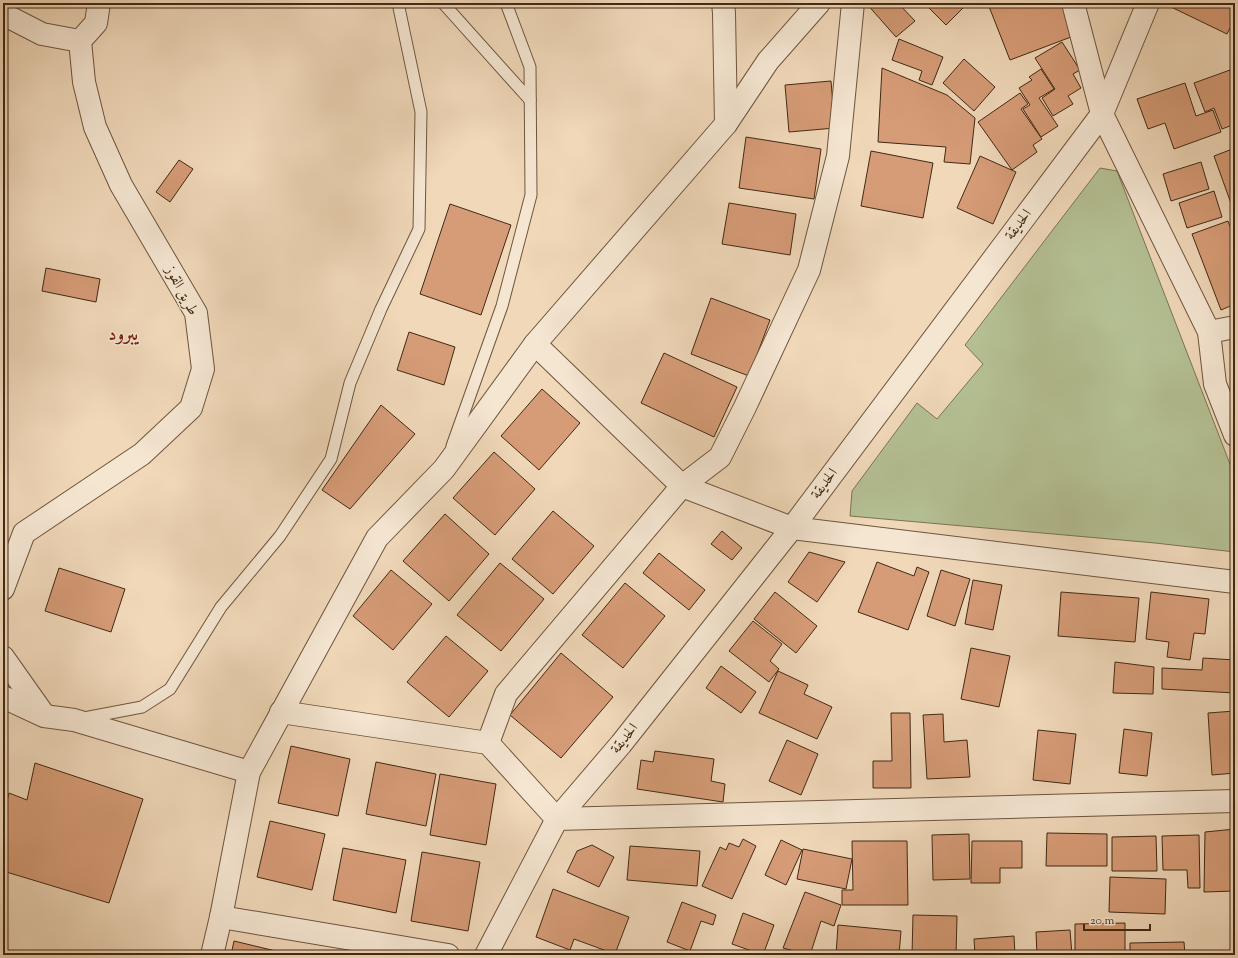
<svg xmlns="http://www.w3.org/2000/svg" width="1238" height="958" viewBox="0 0 1238 958" font-family="'Sorts Mill Goudy',Amiri,serif">
	<style>
		.green { fill: #b4c093; stroke: #7b7454 }
		.building { fill: #d69c77; stroke: #422915 }
		.lines { fill: none; stroke-linecap: round; stroke-linejoin: round }
		.service-casing { stroke: #6e553e; stroke-width: 13 }
		.minor-casing { stroke: #6e553e; stroke-width: 24 }
		.service { stroke: #f5e6d2; stroke-width: 11 }
		.minor { stroke: #f5e6d2; stroke-width: 22 }
		.labels { text-anchor: middle; dominant-baseline: central; stroke-width: 3; stroke-linejoin: round; paint-order: stroke }
		.street-label { font-size: 15px; fill: #422915; stroke: #f5e6d2 }
		.district-label { font-size: 19px; font-weight: bold; fill: #7a1f14; stroke: #f5e6d2 }
	</style>
	<rect width="100%" height="100%" fill="#f0d8b9"/>
	<filter id="stains"><feTurbulence type="fractalNoise" baseFrequency=".005" numOctaves="4"/><feColorMatrix values="0 0 0 0 .2 0 0 0 0 .09 0 0 0 0 .02 0 0 0 .5 -.17"/></filter>
	<radialGradient id="worn" r=".72"><stop offset=".6" stop-color="#630" stop-opacity="0"/><stop offset="1" stop-color="#630" stop-opacity=".3"/></radialGradient>
	<polygon class="green" points="1100,168 1117,171 1235,477 1235,552 1155,543 850,516 852,491 917,403 937,419 983,364 965,345"/>
	<g class="building">
		<polygon points="866,3 898,3 915,21 896,37"/>
		<polygon points="924,3 968,3 946,25"/>
		<polygon points="990,3 1067,3 1079,34 1010,60 988,4"/>
		<polygon points="1170,3 1235,3 1235,18 1227,34 1169,6"/>
		<polygon points="899,39 943,57 932,85 919,80 922,71 892,60"/>
		<polygon points="1062,42 1080,70 1073,74 1081,88 1068,96 1073,104 1053,116 1042,98 1055,89 1035,58"/>
		<polygon points="964,59 995,87 974,111 943,83"/>
		<polygon points="882,68 947,95 975,118 970,164 944,162 946,147 878,142"/>
		<polygon points="1041,69 1054,89 1039,98 1058,126 1041,137 1023,109 1030,105 1019,88 1032,80 1029,77"/>
		<polygon points="1230,70 1235,82 1235,124 1222,129 1214,108 1205,112 1194,83"/>
		<polygon points="831,81 835,128 789,132 785,85"/>
		<polygon points="1185,83 1196,116 1213,110 1221,132 1174,149 1165,123 1148,129 1137,99"/>
		<polygon points="1020,93 1028,104 1021,109 1042,139 1033,145 1037,152 1012,170 978,122"/>
		<polygon points="746,137 821,149 814,199 739,188"/>
		<polygon points="1235,148 1235,209 1233,209 1214,156"/>
		<polygon points="871,151 933,163 923,218 861,206"/>
		<polygon points="980,156 1016,172 993,224 957,208"/>
		<polygon points="179,160 193,169 170,202 156,192"/>
		<polygon points="1201,162 1209,189 1171,201 1163,174"/>
		<polygon points="1214,191 1222,217 1187,228 1179,203"/>
		<polygon points="729,203 796,214 790,255 722,244"/>
		<polygon points="450,204 511,225 481,315 420,294"/>
		<polygon points="1228,221 1235,239 1235,304 1221,310 1192,234"/>
		<polygon points="46,268 100,279 96,302 42,291"/>
		<polygon points="711,298 770,320 749,376 691,354"/>
		<polygon points="409,332 455,347 444,385 397,370"/>
		<polygon points="1235,350 1235,379 1231,351"/>
		<polygon points="664,353 737,387 714,437 641,403"/>
		<polygon points="542,389 580,423 539,470 501,436"/>
		<polygon points="381,405 415,434 350,509 322,490"/>
		<polygon points="494,452 535,489 495,535 453,498"/>
		<polygon points="553,511 594,546 553,594 512,559"/>
		<polygon points="445,514 489,554 449,601 403,561"/>
		<polygon points="722,531 742,548 732,560 711,544"/>
		<polygon points="809,552 845,562 817,602 788,582"/>
		<polygon points="659,553 705,590 689,610 643,573"/>
		<polygon points="877,562 914,576 917,567 929,572 908,630 858,612"/>
		<polygon points="500,563 544,599 501,651 457,615"/>
		<polygon points="59,568 125,589 111,632 45,611"/>
		<polygon points="391,570 432,604 393,650 353,616"/>
		<polygon points="941,570 970,579 955,626 927,616"/>
		<polygon points="973,580 1002,585 993,630 965,624"/>
		<polygon points="625,583 665,616 623,668 582,635"/>
		<polygon points="775,592 817,626 796,653 754,619"/>
		<polygon points="1061,592 1139,598 1135,642 1058,636"/>
		<polygon points="1151,592 1209,599 1205,634 1194,633 1190,660 1167,657 1169,642 1146,639"/>
		<polygon points="753,621 782,644 770,661 779,669 769,682 729,651"/>
		<polygon points="446,636 488,671 449,717 407,682"/>
		<polygon points="971,648 1010,656 999,707 961,699"/>
		<polygon points="561,653 613,697 561,758 510,715"/>
		<polygon points="1203,658 1235,660 1235,693 1162,689 1162,668 1202,670"/>
		<polygon points="1115,662 1154,667 1153,694 1113,693"/>
		<polygon points="721,666 756,692 741,713 706,688"/>
		<polygon points="778,671 808,685 804,694 832,707 817,739 759,713"/>
		<polygon points="1235,711 1235,773 1212,775 1208,713"/>
		<polygon points="891,713 910,713 911,788 873,788 873,761 892,761"/>
		<polygon points="943,714 944,742 967,740 970,777 927,779 923,715"/>
		<polygon points="1124,729 1152,733 1147,776 1119,773"/>
		<polygon points="1038,730 1076,734 1070,784 1033,780"/>
		<polygon points="787,740 818,754 801,795 769,781"/>
		<polygon points="291,746 350,759 338,816 278,803"/>
		<polygon points="655,751 714,759 711,781 725,784 723,802 637,789 641,760 653,762"/>
		<polygon points="376,762 436,774 426,826 366,814"/>
		<polygon points="35,763 143,799 109,903 3,871 3,817 9,793 27,800"/>
		<polygon points="440,774 496,784 486,845 430,835"/>
		<polygon points="270,821 325,834 312,890 257,877"/>
		<polygon points="1235,829 1235,891 1204,892 1205,832"/>
		<polygon points="1047,833 1107,834 1107,866 1046,866"/>
		<polygon points="969,834 970,879 933,880 932,835"/>
		<polygon points="1199,835 1200,888 1188,888 1187,870 1163,870 1162,836"/>
		<polygon points="1156,836 1157,871 1112,871 1112,837"/>
		<polygon points="743,839 756,846 732,899 702,886 720,847 726,850 729,843 739,847"/>
		<polygon points="781,840 802,850 786,885 765,875"/>
		<polygon points="852,841 907,841 908,905 842,905 842,890 853,890"/>
		<polygon points="972,841 1022,841 1022,868 1000,868 1000,883 971,883"/>
		<polygon points="592,845 614,857 599,887 567,872 577,851"/>
		<polygon points="630,846 700,851 697,886 627,880"/>
		<polygon points="343,848 406,860 396,913 333,900"/>
		<polygon points="803,849 852,859 846,889 797,879"/>
		<polygon points="422,852 480,862 468,931 411,921"/>
		<polygon points="1110,877 1166,879 1165,914 1109,912"/>
		<polygon points="553,889 629,917 615,954 574,939 570,950 536,937"/>
		<polygon points="805,892 841,905 834,926 821,921 810,955 783,948"/>
		<polygon points="682,902 716,915 713,925 701,921 690,951 667,942"/>
		<polygon points="743,913 774,925 763,955 732,944"/>
		<polygon points="913,915 957,916 956,955 912,955"/>
		<polygon points="1125,923 1125,952 1075,952 1075,924"/>
		<polygon points="838,925 901,931 899,955 836,955"/>
		<polygon points="1070,930 1072,955 1037,955 1036,932"/>
		<polygon points="1014,936 1015,955 975,955 974,939"/>
		<polygon points="234,941 284,953 284,955 231,955"/>
		<polygon points="1184,942 1185,955 1130,955 1130,943"/>
	</g>
	<g class="lines">
		<defs>
			<g id="service">
				<polyline points="443,3 530,100"/>
				<polyline points="452,446 502,306 531,195 530,67 506,3"/>
				<polyline points="84,718 142,707 170,689 221,607 280,536 331,459 350,383 381,309 419,229 421,112 398,3"/>
			</g>
			<g id="minor">
				<polyline points="723,3 724,13 726,124"/>
				<polyline points="1073,3 1102,114 1209,332 1215,384 1235,435"/>
				<polyline points="3,14 42,34 80,41"/>
				<polyline points="1209,332 1235,327"/>
				<polyline points="535,344 682,486 792,528 1235,582"/>
				<polyline points="3,589 24,533 142,454 191,408 203,369 196,313 121,185 95,127 84,82 80,41 96,23 99,3"/>
				<polyline points="3,657 44,715"/>
				<polyline points="3,697 44,716 74,720 249,772"/>
				<polyline points="281,712 488,743 557,819 1235,801"/>
				<polyline points="488,743 506,694 682,486 720,457 745,407 809,270 838,156 853,3"/>
				<polyline points="221,917 448,955"/>
				<polyline points="212,955 221,917 249,772 377,538 444,469 535,344 726,124 768,61 819,3"/>
				<polyline points="486,955 557,819 621,744 792,528 1102,114 1148,3"/>
			</g>
		</defs>
		<use href="#service" class="service-casing"/>
		<use href="#minor" class="minor-casing"/>
		<use href="#service" class="service"/>
		<use href="#minor" class="minor"/>
	</g>
	<g class="labels">
		<g class="street-label">
			<text transform="translate(1019 225) rotate(-53)">الحديقة</text>
			<text transform="translate(181 291) rotate(62)">طريق القوز</text>
			<text transform="translate(825 484) rotate(-53)">الحديقة</text>
			<text transform="translate(625 739) rotate(-51)">الحديقة</text>
		</g>
		<g class="district-label">
			<text x="123" y="335">يبرود</text>
		</g>
	</g>
	<rect width="1238" height="958" fill="none" stroke="#f0d8b9" stroke-width="16"/>
	<rect x="4" y="4" width="1230" height="950" fill="none" stroke="#422915" stroke-width="2"/>
	<rect x="8" y="8" width="1222" height="942" fill="none" stroke="#422915"/>
	<path d="M1084 924v6h66v-6" fill="none" stroke="#422915" stroke-width="2"/>
	<text x="1090" y="924" font-size="12" fill="#422915" stroke="#f5e6d2" stroke-width="3" paint-order="stroke">20 m</text>
	<rect width="100%" height="100%" filter="url(#stains)"/>
	<rect width="100%" height="100%" fill="url(#worn)"/>
</svg>
